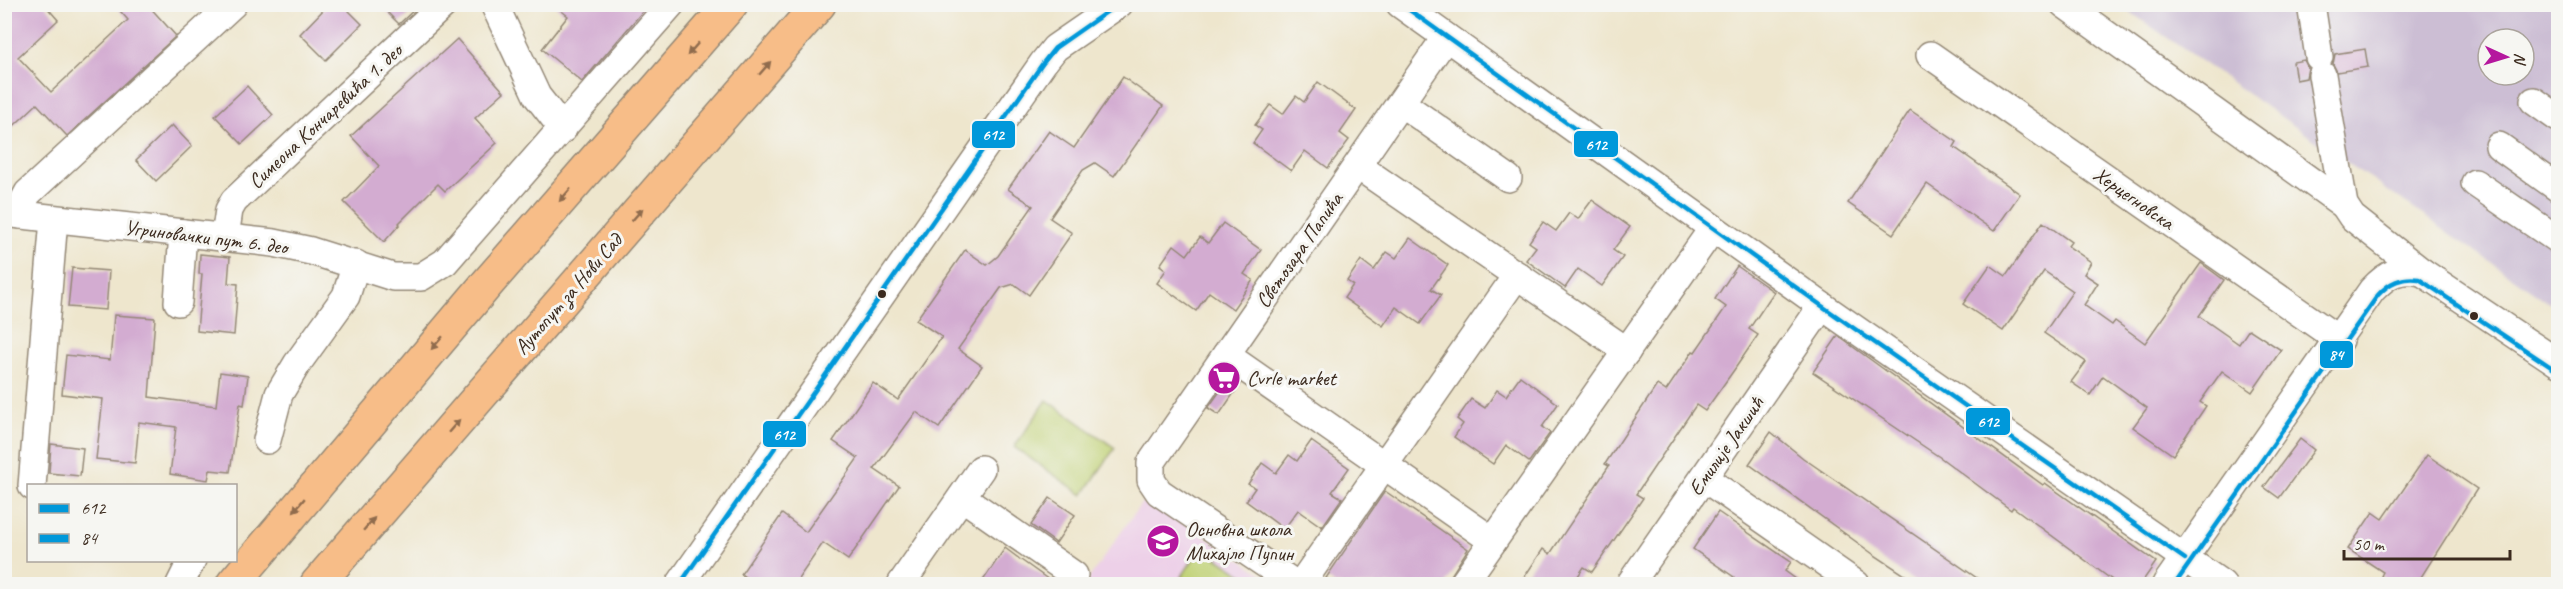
<svg xmlns="http://www.w3.org/2000/svg" width="2563" height="589" viewBox="0 0 2563 589" font-family="Caveat,sans-serif">
	<style>
		.built { fill: #edd0e8 }
		.industrial { fill: #ccbed4; fill-rule: evenodd }
		.green { fill: #c0d174; stroke: #7e7e49; stroke-width: 1.5 }
		.building { fill: #d3acd1 }
		.lines { fill: none; stroke-linecap: round; stroke-linejoin: round }
		.minor-casing { stroke: #948876; stroke-width: 30 }
		.major-casing { stroke: #948876; stroke-width: 36 }
		.minor { stroke: #fff; stroke-width: 27 }
		.major { stroke: #f7bd88; stroke-width: 33 }
		.bus-1-casing { stroke: #f6f6f2; stroke-width: 9 }
		.bus-2-casing { stroke: #f6f6f2; stroke-width: 9 }
		.bus-1 { stroke: #0098da; stroke-width: 4.5 }
		.bus-2 { stroke: #0098da; stroke-width: 4.5 }
		.oneway { fill: #906c4e }
		.bus-dot { fill: #3b2a1e; stroke: #f6f6f2; stroke-width: 2 }
		.labels { text-anchor: middle; dominant-baseline: central; stroke-width: 6; stroke-linejoin: round; paint-order: stroke }
		.street-label { font-size: 21px; fill: #3b2a1e; stroke: #f6f6f2 }
		.poi-label { font-size: 21px; fill: #3b2a1e; stroke: #f6f6f2; text-anchor: start }
		.line-badge { stroke: #f6f6f2; stroke-width: 2 }
		.badge-label { font-size: 16px; text-anchor: middle; font-weight: bold; fill: #fff }
	</style>
	<rect width="100%" height="100%" fill="#f6f6f2"/>
	<filter id="ink" filterUnits="userSpaceOnUse"><feTurbulence type="fractalNoise" baseFrequency=".0167" numOctaves="2"/><feDisplacementMap in="SourceGraphic" scale="12" xChannelSelector="R" yChannelSelector="G"/><feConvolveMatrix kernelMatrix="1 2 1 2 8 2 1 2 1" color-interpolation-filters="sRGB"/></filter>
	<filter id="wash" filterUnits="userSpaceOnUse"><feTurbulence type="fractalNoise" baseFrequency=".008" numOctaves="4" result="noise"/><feDisplacementMap in="SourceGraphic" scale="24" xChannelSelector="R" yChannelSelector="G"/><feGaussianBlur stdDeviation="1.35" result="paint"/><feColorMatrix in="noise" values="0 0 0 0 0 0 0 0 0 0 0 0 0 0 0 0 0 1.4 0 .05"/><feComposite in="paint" operator="in"/></filter>
	<g filter="url(#wash)">
		<rect width="100%" height="100%" fill="#eee6cd"/>
		<polygon class="built" points="1145,498 1278,584 1085,584"/>
		<path class="industrial" d="M2120 5H2558V309ZM2488 39H2524V75H2488Z"/>
		<g class="green">
			<polygon points="1047,400 1115,448 1083,495 1014,447"/>
			<polygon points="1201,547 1257,584 1177,584"/>
		</g>
		<g id="blocks">
			<g class="building">
				<polygon points="15,4 44,4 58,20 18,57 51,92 128,20 114,4 147,4 176,36 67,136 37,104 4,135 4,14"/>
				<polygon points="329,4 342,4 362,24 326,60 300,34"/>
				<polygon points="379,4 420,4 399,24"/>
				<polygon points="553,4 649,4 582,82 542,49 568,16"/>
				<polygon points="457,39 504,92 475,118 497,143 445,191 438,184 399,223 400,224 384,242 344,202 379,166 351,136"/>
				<polygon points="2365,49 2368,67 2337,72 2333,64 2335,54"/>
				<polygon points="2304,60 2308,68 2306,78 2296,80 2293,62"/>
				<polygon points="1123,77 1163,106 1114,176 1095,163 1083,170 1050,218 1072,233 1029,295 1014,284 1001,288 958,349 982,366 939,428 916,412 874,469 899,486 848,560 823,543 794,585 756,585 741,574 782,514 806,532 858,458 833,441 873,383 898,400 942,337 916,320 965,250 987,265 998,256 1033,206 1008,189 1049,131 1074,148"/>
				<polygon points="1318,82 1356,110 1340,133 1349,140 1328,168 1305,151 1291,171 1253,143 1262,130 1255,125 1270,105 1283,114 1296,96 1304,102"/>
				<polygon points="247,86 273,115 242,144 215,116"/>
				<polygon points="1910,110 1957,142 1954,147 2020,194 1994,231 1927,184 1893,234 1848,203"/>
				<polygon points="172,125 192,146 156,181 136,160"/>
				<polygon points="1592,200 1630,227 1613,250 1623,257 1602,286 1578,269 1565,288 1526,260 1536,247 1529,242 1543,222 1556,231 1569,213 1578,219"/>
				<polygon points="2043,222 2071,242 2068,246 2091,262 2084,274 2098,283 2084,305 2112,325 2115,321 2145,343 2201,263 2224,280 2199,316 2239,344 2249,329 2281,350 2252,392 2222,371 2200,402 2206,406 2173,455 2133,427 2147,408 2103,376 2090,395 2071,382 2086,362 2044,333 2073,291 2044,271 2003,331 1963,304 1990,265 2006,276"/>
				<polygon points="1223,223 1261,250 1244,274 1253,280 1233,309 1209,292 1196,311 1157,283 1166,270 1160,265 1174,245 1187,255 1200,237 1208,243"/>
				<polygon points="1410,238 1448,265 1431,289 1441,295 1420,324 1396,307 1383,326 1344,298 1353,285 1347,281 1361,260 1374,270 1387,252 1396,258"/>
				<polygon points="200,254 230,257 228,283 238,284 234,335 197,331 202,274 199,274"/>
				<polygon points="1737,266 1774,292 1749,329 1758,335 1734,370 1705,411 1696,405 1636,494 1643,498 1592,572 1584,567 1572,585 1519,585 1543,549 1550,554 1609,466 1605,464 1657,385 1666,391 1693,351 1695,352 1726,307 1715,299"/>
				<polygon points="72,268 109,271 106,310 68,307"/>
				<polygon points="114,315 155,318 149,397 216,406 220,372 248,376 244,405 240,404 230,472 210,470 208,480 170,474 176,427 139,422 135,463 96,459 103,399 62,394 66,355 110,360"/>
				<polygon points="1838,336 2043,485 2045,483 2156,562 2140,585 2119,585 2013,507 2011,510 1941,458 1813,372"/>
				<polygon points="1520,376 1558,404 1542,427 1550,433 1529,462 1506,445 1493,464 1454,437 1463,424 1457,419 1471,399 1485,408 1497,390 1506,396"/>
				<polygon points="1230,377 1240,384 1219,415 1208,408"/>
				<polygon points="1771,432 1803,458 1987,585 1920,585 1873,554 1749,464"/>
				<polygon points="2300,439 2314,450 2279,498 2264,487"/>
				<polygon points="1311,441 1349,468 1332,492 1342,498 1322,527 1298,510 1284,529 1246,501 1255,488 1248,484 1262,463 1276,473 1289,455 1297,461"/>
				<polygon points="51,444 83,448 80,476 49,473"/>
				<polygon points="2427,455 2477,489 2416,585 2394,585 2381,576 2383,572 2348,549 2373,512 2383,519"/>
				<polygon points="1385,491 1468,549 1445,585 1335,585 1326,578"/>
				<polygon points="1050,498 1075,515 1056,543 1031,525"/>
				<polygon points="1718,512 1791,562 1785,571 1804,585 1729,585 1734,577 1693,549"/>
				<polygon points="1005,548 1021,560 1056,585 980,585"/>
			</g>
		</g>
	</g>
	<g filter="url(#ink)">
		<use href="#blocks" fill-opacity="0" stroke="#948876" stroke-width="1.5"/>
		<g class="lines">
			<defs>
				<g id="minor">
					<polyline points="494,4 537,96 563,129"/>
					<polyline points="1400,4 1822,306 2222,584"/>
					<polyline points="2064,4 2344,205"/>
					<polyline points="2311,4 2319,57"/>
					<polyline points="1930,55 2339,340"/>
					<polyline points="2322,75 2344,205 2352,217 2422,272 2558,363"/>
					<polyline points="2534,101 2558,118"/>
					<polyline points="1401,103 1508,178"/>
					<polyline points="2499,146 2558,188"/>
					<polyline points="1358,166 1627,351"/>
					<polyline points="2475,183 2558,240"/>
					<polyline points="4,213 274,243 311,251 393,277 421,277 445,262 671,4"/>
					<polyline points="21,215 22,204 28,193 233,4"/>
					<polyline points="225,237 229,210 234,201 444,4"/>
					<polyline points="178,302 183,233"/>
					<polyline points="1226,355 1493,541"/>
					<polyline points="267,440 279,394 297,364 346,296 356,264"/>
					<polyline points="1704,478 1856,584"/>
					<polyline points="32,486 54,219"/>
					<polyline points="962,497 1074,575"/>
					<polyline points="180,584 192,560"/>
					<polyline points="680,584 1043,63 1055,48 1119,4"/>
					<polyline points="901,584 981,469"/>
					<polyline points="1295,584 1159,492 1151,480 1151,463 1446,37"/>
					<polyline points="1301,584 1517,275"/>
					<polyline points="1463,584 1713,228"/>
					<polyline points="1630,584 1822,306"/>
					<path d="M2166 584 2372 290C2388 273 2399 268 2422 272"/>
				</g>
				<g id="major">
					<polyline points="233,584 486,285 731,4"/>
					<polyline points="317,584 819,4"/>
				</g>
			</defs>
			<use href="#minor" class="minor-casing"/>
			<use href="#major" class="major-casing"/>
			<use href="#minor" class="minor"/>
			<use href="#major" class="major"/>
			<defs>
				<g id="bus-1">
					<polyline points="1401,4 1822,306 2185,559"/>
					<polyline points="680,584 1043,63 1055,48 1118,4"/>
				</g>
				<path id="bus-2" d="M2175 584 2378 295C2390 282 2401 277 2419 279L2554 369"/>
			</defs>
			<use href="#bus-1" class="bus-1-casing"/>
			<use href="#bus-2" class="bus-2-casing"/>
			<use href="#bus-1" class="bus-1"/>
			<use href="#bus-2" class="bus-2"/>
		</g>
		<defs><path id="oneway-solid" d="M-6-.8H1V-3.2L6.5 0L1 3.2V.8H-6Z" transform="scale(1.5)"/></defs>
		<g class="oneway">
			<use href="#oneway-solid" transform="translate(693 49) rotate(131)"/>
			<use href="#oneway-solid" transform="translate(765 68) rotate(-49)"/>
			<use href="#oneway-solid" transform="translate(565 195) rotate(131)"/>
			<use href="#oneway-solid" transform="translate(637 215) rotate(-49)"/>
			<use href="#oneway-solid" transform="translate(437 343) rotate(131)"/>
			<use href="#oneway-solid" transform="translate(454 426) rotate(-49)"/>
			<use href="#oneway-solid" transform="translate(299 505) rotate(130)"/>
			<use href="#oneway-solid" transform="translate(369 524) rotate(-49)"/>
		</g>
	</g>
	<defs>
		<symbol id="supermarket-disc" viewBox="-11 -11 22 22"><circle r="9.5" fill="#b5179e" stroke="#f6f6f2"/><path d="M-6-5.5h2.5l.6 2H6L4.5 2H-2.5L-4.4-4H-6ZM-1.5 3.2a1.3 1.3 0 1 0 .1 0ZM3 3.2a1.3 1.3 0 1 0 .1 0Z" fill="#fff"/></symbol>
		<symbol id="school-disc" viewBox="-11 -11 22 22"><circle r="9.5" fill="#b5179e" stroke="#f6f6f2"/><path d="M0-5L7-2L0 1L-7-2ZM-4 1L0 2.5L4 1V4Q0 6-4 4Z" fill="#fff"/></symbol>
	</defs>
	<g fill-rule="evenodd">
		<use href="#supermarket-disc" x="1205" y="359" width="38" height="38"/>
		<use href="#school-disc" x="1144" y="522" width="38" height="38"/>
	</g>
	<g class="bus-dot">
		<circle cx="882" cy="294" r="5"/>
		<circle cx="2474" cy="316" r="5"/>
	</g>
	<g class="labels">
		<g class="street-label">
			<text transform="translate(325 116) rotate(-43)">Симеона Кончаревића 1. део</text>
			<text transform="translate(2134 198) rotate(35)">Херцегновска</text>
			<text transform="translate(206 237) rotate(7)">Угриновачки пут 6. део</text>
			<text transform="translate(1299 250) rotate(-55)">Светозара Папића</text>
			<text transform="translate(568 294) rotate(-49)">Аутопут за Нови Сад</text>
			<text transform="translate(1726 446) rotate(-55)">Емилије Јакшић</text>
		</g>
		<g class="poi-label">
			<text x="1247" y="378">Cvrle market</text>
			<text x="1186" y="529">Основна школа<tspan x="1186" dy="24">Михајло Пупин</tspan></text>
		</g>
	</g>
	<g class="line-badge">
		<rect x="971" y="120" width="45" height="29" rx="6" fill="#0098da"/>
		<rect x="1573" y="130" width="46" height="28" rx="6" fill="#0098da"/>
		<rect x="2319" y="340" width="35" height="29" rx="6" fill="#0098da"/>
		<rect x="1965" y="407" width="46" height="29" rx="6" fill="#0098da"/>
		<rect x="762" y="420" width="45" height="28" rx="6" fill="#0098da"/>
	</g>
	<g class="badge-label">
		<text x="993" y="140">612</text>
		<text x="1596" y="150">612</text>
		<text x="2336" y="360">84</text>
		<text x="1988" y="427">612</text>
		<text x="784" y="440">612</text>
	</g>
	<rect width="2563" height="589" fill="none" stroke="#f6f6f2" stroke-width="24"/>
	<rect x="27" y="484" width="210" height="78" fill="#f6f6f2" stroke="#aba49d" stroke-width="1.5"/>
	<rect x="39" y="504" width="30" height="9" fill="#0098da" stroke="#aba49d" stroke-width="1.5"/>
	<text x="81" y="514" font-size="18" fill="#3b2a1e">612</text>
	<rect x="39" y="534" width="30" height="9" fill="#0098da" stroke="#aba49d" stroke-width="1.5"/>
	<text x="81" y="544" font-size="18" fill="#3b2a1e">84</text>
	<g transform="translate(2506 57) rotate(94)"><circle r="28" fill="#f6f6f2" stroke="#aba49d" stroke-width="1.5"/>
	<path d="M0-4.5L10 22L0 15L-10 22Z" fill="#b5179e"/>
	<text y="-9" font-size="16" font-weight="bold" text-anchor="middle" fill="#3b2a1e">N</text>
	</g>
	<path d="M2344 550v9h166v-9" fill="none" stroke="#3b2a1e" stroke-width="3"/>
	<text x="2353" y="550" font-size="18" fill="#3b2a1e" stroke="#f6f6f2" stroke-width="4.5" paint-order="stroke">50 m</text>
</svg>
